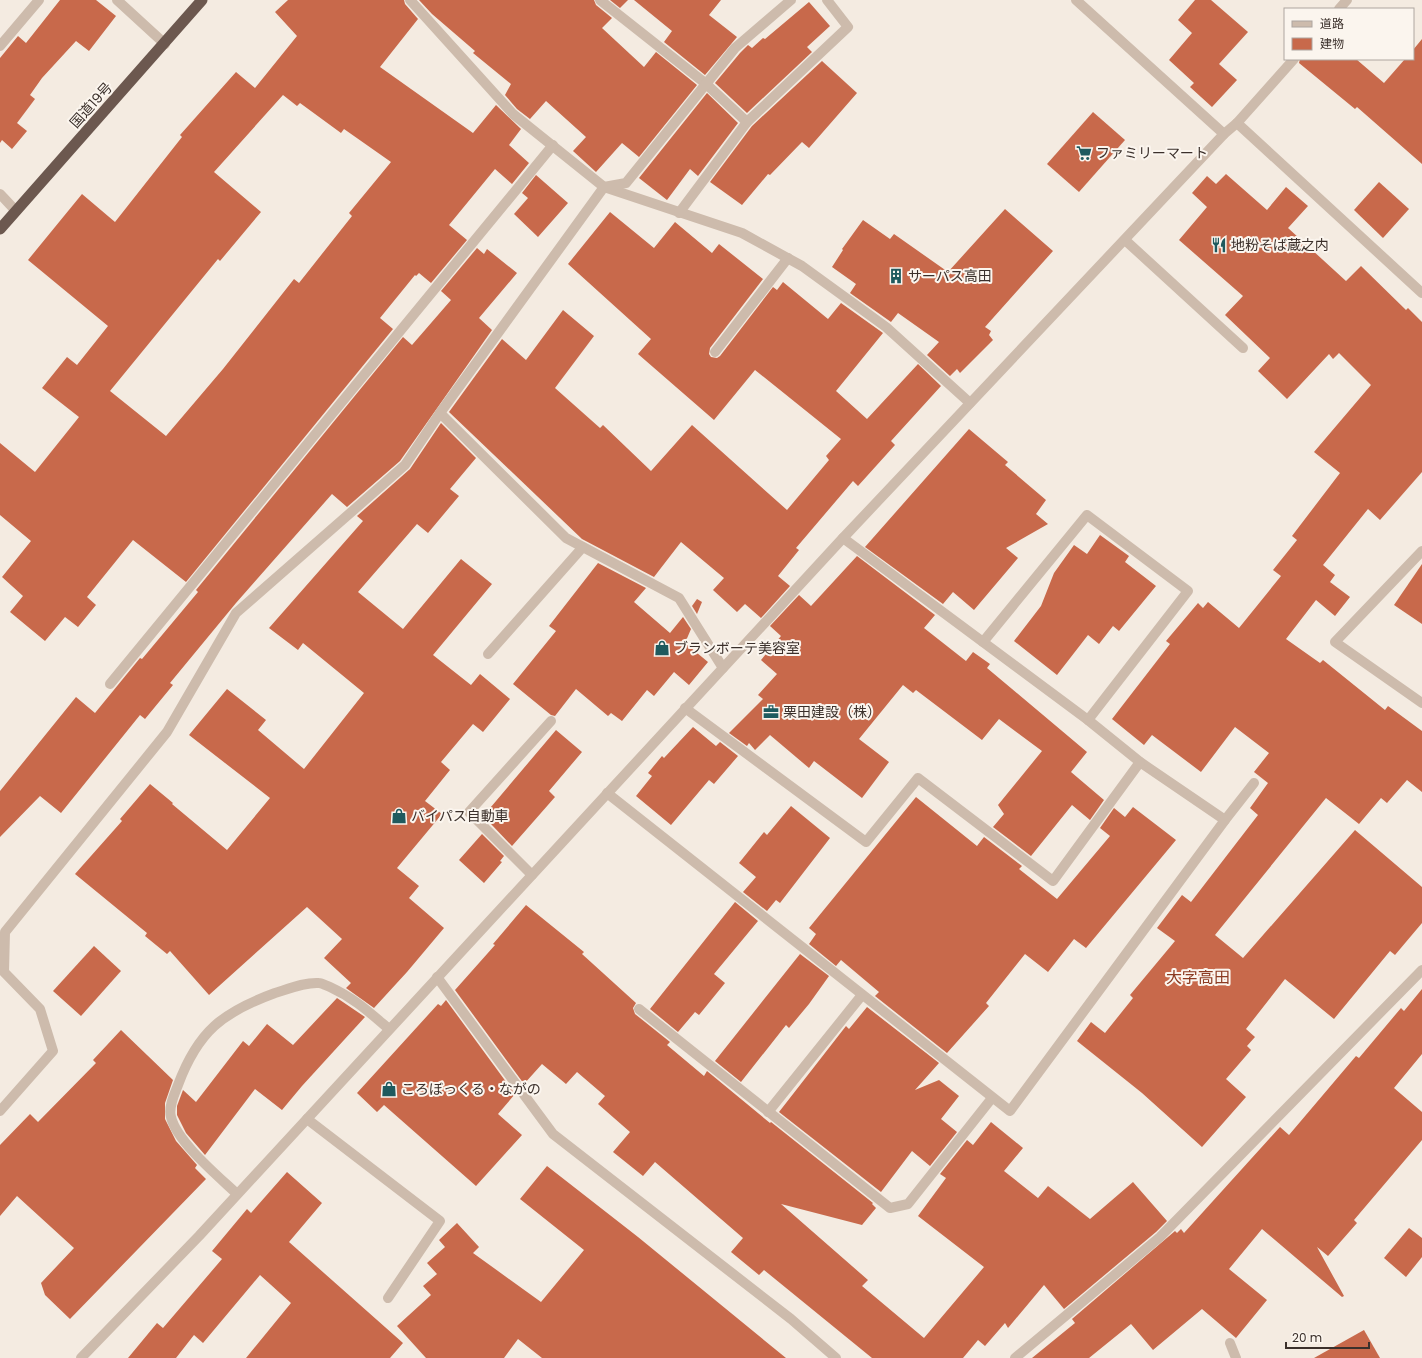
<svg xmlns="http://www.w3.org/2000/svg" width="1422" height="1358" viewBox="0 0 1422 1358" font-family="Poppins,'Noto Sans JP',sans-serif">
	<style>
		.building { fill: #c8694b; fill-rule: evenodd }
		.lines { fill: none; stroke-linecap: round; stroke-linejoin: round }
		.service { stroke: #cdbbac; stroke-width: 10 }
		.minor { stroke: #cdbbac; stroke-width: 10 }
		.tertiary { stroke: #cdbbac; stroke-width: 10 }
		.trunk { stroke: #6c584f; stroke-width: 11 }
		.labels { text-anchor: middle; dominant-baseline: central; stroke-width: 4; stroke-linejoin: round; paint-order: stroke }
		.street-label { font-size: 14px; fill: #3b302b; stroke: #fbf5ee }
		.poi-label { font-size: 14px; fill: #3b302b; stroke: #fbf5ee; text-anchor: start }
		.quarter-label { font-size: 16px; fill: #8c3b22; stroke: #fbf5ee }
	</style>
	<rect width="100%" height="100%" fill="#f4ebe1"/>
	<g class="building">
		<polygon points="60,0 96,0 116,16 89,51 76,41 42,78 30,95 35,99 17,123 27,131 12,149 2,140 0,143 0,58 18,36 26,43"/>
		<path d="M288 0H404L405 4 418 19 380 67 473 133 496 105 521 129 509 145 529 163 512 184 495 169 449 225 467 240 431 283 419 273 416 276 415 275 380 318 393 329 186 582 133 540 87 597 96 605 78 627 65 617 45 641 10 612 23 596 2 577 31 541 0 515V443L35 472 79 417 42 388 67 357 77 365 108 326 28 260 82 194 115 222 182 137 180 135 236 72 255 88 297 36 275 12ZM283 95 297 106 300 103 341 133 344 129 391 162 349 213 352 216 299 283 294 279 223 369 166 436 110 391 218 259 220 261 261 212 214 172Z"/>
		<polygon points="419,0 594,0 596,5 612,18 602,28 644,67 656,52 697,85 639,157 622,143 596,172 573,151 586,137 546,101 530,119 517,109 505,95 511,84 473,53 475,51 432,14"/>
		<polygon points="610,0 628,0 620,8"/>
		<polygon points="634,0 721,0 709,15 737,37 705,75 664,42 672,31"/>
		<polygon points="1195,0 1211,0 1248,32 1219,64 1237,80 1212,107 1190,87 1194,83 1169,60 1192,33 1178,20"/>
		<polygon points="809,2 830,26 807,47 812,52 747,113 715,83 740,53 748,45 752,48 763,38 765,39"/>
		<polygon points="1422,39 1422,164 1357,107 1355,109 1299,63 1300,59 1356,59 1384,83 1405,59 1413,59 1413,50"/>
		<polygon points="822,61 857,93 809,148 802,142 770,175 768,174 742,205 710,182 752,126"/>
		<polygon points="707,93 738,123 698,176 690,169 667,200 639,178"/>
		<polygon points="1093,112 1125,140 1079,192 1047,164"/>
		<polygon points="1226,174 1267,210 1286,187 1308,206 1288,228 1346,281 1361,266 1406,310 1408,308 1422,322 1422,472 1380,520 1368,509 1323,565 1335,575 1330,582 1350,597 1335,616 1316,600 1286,639 1320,663 1323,660 1385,710 1388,706 1422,731 1422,792 1407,780 1387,803 1381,798 1359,824 1326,798 1215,935 1243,958 1355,830 1422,887 1422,923 1395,955 1390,951 1334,1019 1285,979 1246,1029 1255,1037 1247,1046 1251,1050 1226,1079 1246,1097 1202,1147 1142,1093 1077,1041 1091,1022 1105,1033 1133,998 1130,995 1175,941 1157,928 1182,895 1191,902 1258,815 1250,808 1268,783 1254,772 1269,753 1235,727 1201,772 1152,735 1144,745 1112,719 1170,644 1166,641 1198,603 1203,608 1208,602 1239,628 1281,576 1273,570 1297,540 1292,536 1340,473 1314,452 1371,385 1339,353 1333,359 1329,354 1287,399 1258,371 1270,358 1225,315 1243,296 1179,240 1207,207 1192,193 1207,176 1216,184"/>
		<polygon points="536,175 568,203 538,237 514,214 528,198 522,193"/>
		<polygon points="1379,182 1409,209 1383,238 1354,210"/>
		<polygon points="1005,209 1053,251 985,327 991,331 989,335 993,340 960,373 957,369 950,376 927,355 939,342 898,313 891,322 850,293 856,284 832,267 843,250 842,249 863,220 890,239 894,234 948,272"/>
		<polygon points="610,212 654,248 675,222 712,253 719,244 763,279 710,348 709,354 711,357 717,358 720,356 773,287 777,290 783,282 828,319 841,303 883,333 836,391 867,419 918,364 941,386 891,441 895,445 858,486 853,481 796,548 799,550 778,576 790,586 761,618 745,604 737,612 713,590 724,578 681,542 654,577 582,539 449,412 502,339 526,360 563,310 594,336 555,388 600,428 603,425 651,471 692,425 787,510 829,460 826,456 841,439 755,370 714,420 638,354 651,339 568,264"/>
		<polygon points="477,248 484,254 487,249 517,273 479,318 492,330 400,461 347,507 332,494 236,603 170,683 173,685 145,719 140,715 61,813 40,796 0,837 0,791 76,697 95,713 140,658 142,659 198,592 196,590 403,337 412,345 451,300 441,291"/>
		<polygon points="441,423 476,458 450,489 459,496 428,533 417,524 358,592 403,629 461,559 492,584 433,655 471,685 480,674 510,699 483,732 473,724 441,762 450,770 425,801 442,814 397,868 419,886 409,898 444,928 407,972 374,1008 346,988 351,983 324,958 342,939 307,907 209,995 170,951 167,954 145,936 147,933 75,874 122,821 120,819 150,784 173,803 172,804 227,850 270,798 189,735 227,689 266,720 258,730 304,769 364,693 303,643 298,650 269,628 363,521 357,516 410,469"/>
		<polygon points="969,429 1008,462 1005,465 1046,500 1036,514 1048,524 1006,548 1018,558 974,610 953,592 943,604 865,547"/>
		<polygon points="1100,535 1129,556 1125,562 1156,586 1119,631 1113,626 1099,644 1088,635 1057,675 1014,641 1041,606 1054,573 1074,545 1087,554"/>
		<polygon points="857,556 935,615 924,628 966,661 973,652 990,664 987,668 1087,752 1071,772 1104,800 1090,820 1072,805 1031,856 993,827 1004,814 998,805 1042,751 999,719 982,740 916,690 913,693 903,685 859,739 889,762 862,798 814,761 809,768 770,735 755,750 749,743 747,746 729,733 763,699 758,695 777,674 761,660 781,636 770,626 799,595 811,606"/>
		<polygon points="598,563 646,588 634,602 670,633 683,617 691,629 685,643 708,662 689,685 674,672 654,696 647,690 622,721 611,713 608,716 576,689 555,716 551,715 513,684 556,631 549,626"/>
		<polygon points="1422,564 1422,624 1394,605"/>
		<polygon points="697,599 702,602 697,614 692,606"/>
		<polygon points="693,727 716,746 720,742 738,756 714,784 709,780 671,825 636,796 652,776 648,773 662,756 664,758"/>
		<polygon points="556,730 582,752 549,791 555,797 512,846 491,824 493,821 485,814"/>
		<polygon points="916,797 977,846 984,837 1022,866 1019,869 1057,899 1110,836 1100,828 1114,808 1125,817 1133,807 1176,840 1086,948 1074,939 1048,972 1025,954 986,1003 989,1006 947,1053 875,996 879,992 841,960 836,966 809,944 816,934 809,928"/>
		<polygon points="791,806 830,838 780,903 776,900 767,911 743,892 756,877 739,863 764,832 767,835"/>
		<polygon points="482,834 504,856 500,861 502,862 484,883 459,860"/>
		<polygon points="735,902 758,921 714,974 725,983 699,1015 695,1012 678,1032 650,1009"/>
		<polygon points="526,905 584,952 582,954 636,1003 633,1008 635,1014 670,1042 667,1045 704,1076 707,1071 770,1123 771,1122 873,1203 872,1204 876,1208 862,1225 781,1204 868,1280 862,1286 924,1338 984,1267 918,1216 946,1178 940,1174 967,1140 973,1145 991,1122 1023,1148 1004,1171 1038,1198 1048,1186 1090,1219 1133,1182 1167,1221 1156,1232 1064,1309 1044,1285 1008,1328 1005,1323 985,1346 978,1340 963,1358 872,1358 764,1270 759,1275 731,1252 743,1238 655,1162 643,1176 613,1152 630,1132 598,1104 605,1096 577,1072 566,1084 542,1064 524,1084 455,990 495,945 493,944"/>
		<polygon points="94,946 121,971 81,1016 53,991"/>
		<polygon points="800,954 829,976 809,1004 789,1028 786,1025 741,1082 715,1061"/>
		<polygon points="1422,989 1422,1054 1394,1088 1422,1112 1422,1140 1354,1220 1357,1223 1328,1256 1317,1247 1344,1296 1342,1297 1262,1229 1229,1269 1267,1300 1236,1338 1202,1309 1153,1350 1131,1324 1089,1358 1032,1358 1075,1323 1072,1319 1175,1231 1177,1233 1181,1229 1184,1233 1280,1127 1289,1135 1356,1056 1359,1058 1401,1008 1404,1011"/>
		<polygon points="337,998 365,1017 302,1086 282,1110 255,1089 205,1155 186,1133 177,1115 177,1106 183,1090 196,1102 243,1041 249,1046 267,1024 293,1045"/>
		<polygon points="446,1000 515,1094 498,1114 522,1135 476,1186 384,1105 377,1112 357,1093 438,1004 441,1006"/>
		<polygon points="867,1007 939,1063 915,1090 939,1080 959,1096 941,1119 957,1132 930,1166 912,1151 881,1192 779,1112 846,1026 849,1029"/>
		<polygon points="121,1030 173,1080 165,1103 165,1119 176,1141 197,1165 195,1168 206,1179 70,1319 45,1295 41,1283 74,1248 17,1196 0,1216 0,1145 30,1114 38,1122 96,1063 93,1060"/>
		<polygon points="547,1166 638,1237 786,1358 542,1358 518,1339 504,1358 426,1358 397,1326 431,1295 423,1286 437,1274 427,1263 445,1247 439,1240 457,1223 479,1247 473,1253 541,1302 584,1250 520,1199"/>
		<polygon points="287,1172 322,1203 289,1242 403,1343 390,1358 246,1358 291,1303 260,1275 203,1343 194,1335 176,1358 128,1358 157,1323 163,1328 222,1259 212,1251 247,1209 251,1213"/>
		<polygon points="1409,1228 1422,1238 1422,1257 1406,1277 1384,1258"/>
		<polygon points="1364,1330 1380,1358 1314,1358"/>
	</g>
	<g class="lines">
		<g class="service">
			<polyline points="715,352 788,258"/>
			<polyline points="440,413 566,538 679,598 723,668"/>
			<polyline points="488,654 582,548"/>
			<polyline points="639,1009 890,1208 908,1204 992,1098"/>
			<polyline points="768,1112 862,995"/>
			<path d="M237 1194C218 1176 177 1142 171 1117 168 1107 175 1093 178 1085 198 1031 223 1012 275 993 288 989 305 982 319 983 322 983 327 986 330 987 354 998 369 1012 389 1029"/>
		</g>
		<g class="minor">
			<polyline points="117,0 165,44"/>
			<polyline points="410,0 513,114 604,187 742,233 802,266 886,327 970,403"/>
			<polyline points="600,0 705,83 747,122"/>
			<polyline points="1076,0 1224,134"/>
			<polyline points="0,46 39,0"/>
			<polyline points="1237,123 1422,293"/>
			<polyline points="0,194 16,211"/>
			<polyline points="679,213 747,122 848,27 827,0"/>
			<polyline points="1125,240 1243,348"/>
			<polyline points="843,538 1088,720 1140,762 1225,820"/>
			<polyline points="1422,551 1335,642 1422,703"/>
			<polyline points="983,642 1087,515 1188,591 1088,720"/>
			<polyline points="110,684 553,145"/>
			<polyline points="685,708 866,842 918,778 1053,881 1140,762"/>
			<polyline points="607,793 1010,1111 1225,820 1254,783"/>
			<polyline points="532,875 469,812 551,721"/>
			<polyline points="437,977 553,1134 791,1319 836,1358"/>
			<polyline points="0,1111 53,1051 40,1009 4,972 5,932 167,732 236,613 405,465 440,413 604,187 626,183 735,48 791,0"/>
			<polyline points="307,1119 440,1221 388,1298"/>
			<polyline points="1230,1343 1236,1358"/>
			<polyline points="1015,1358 1160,1237 1422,970"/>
		</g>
		<g class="tertiary">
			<polyline points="1339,9 1347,0"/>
			<polyline points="81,1358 199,1236 843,538 1224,134 1237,123 1294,59"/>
		</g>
		<polyline class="trunk" points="0,229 202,0"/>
	</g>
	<defs>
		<symbol id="supermarket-bare" viewBox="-9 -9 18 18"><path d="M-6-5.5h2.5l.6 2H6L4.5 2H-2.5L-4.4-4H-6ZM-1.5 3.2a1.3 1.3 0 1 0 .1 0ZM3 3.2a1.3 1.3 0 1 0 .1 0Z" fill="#1f5a5e" stroke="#fbf5ee" stroke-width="2.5" paint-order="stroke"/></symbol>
		<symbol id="restaurant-bare" viewBox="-9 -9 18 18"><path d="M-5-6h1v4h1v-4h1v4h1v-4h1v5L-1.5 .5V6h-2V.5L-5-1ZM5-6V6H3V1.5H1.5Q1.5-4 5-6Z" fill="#1f5a5e" stroke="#fbf5ee" stroke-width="2.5" paint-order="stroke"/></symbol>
		<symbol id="building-bare" viewBox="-9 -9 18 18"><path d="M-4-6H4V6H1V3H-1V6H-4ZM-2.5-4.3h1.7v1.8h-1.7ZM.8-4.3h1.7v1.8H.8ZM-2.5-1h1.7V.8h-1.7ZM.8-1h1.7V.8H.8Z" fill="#1f5a5e" stroke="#fbf5ee" stroke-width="2.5" paint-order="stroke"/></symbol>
		<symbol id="shop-bare" viewBox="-9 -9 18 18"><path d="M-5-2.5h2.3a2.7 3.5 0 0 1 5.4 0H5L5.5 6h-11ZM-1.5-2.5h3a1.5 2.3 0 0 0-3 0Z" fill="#1f5a5e" stroke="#fbf5ee" stroke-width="2.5" paint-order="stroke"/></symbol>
		<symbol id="office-bare" viewBox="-9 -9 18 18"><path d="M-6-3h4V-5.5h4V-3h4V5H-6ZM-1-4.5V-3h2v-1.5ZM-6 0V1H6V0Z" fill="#1f5a5e" stroke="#fbf5ee" stroke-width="2.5" paint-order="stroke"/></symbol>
	</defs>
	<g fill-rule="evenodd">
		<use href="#supermarket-bare" x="1073" y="142" width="22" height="22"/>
		<use href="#restaurant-bare" x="1208" y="234" width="22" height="22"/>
		<use href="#building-bare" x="885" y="265" width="22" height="22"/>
		<use href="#shop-bare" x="651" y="637" width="22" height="22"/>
		<use href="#office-bare" x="760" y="701" width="22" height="22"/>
		<use href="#shop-bare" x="388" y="805" width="22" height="22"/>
		<use href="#shop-bare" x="378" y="1078" width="22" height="22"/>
	</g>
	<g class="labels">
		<g class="street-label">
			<text transform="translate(91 105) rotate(-48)">国道19号</text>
		</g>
		<g class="poi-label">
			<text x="1096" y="153">ファミリーマート</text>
			<text x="1231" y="245">地粉そば蔵之内</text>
			<text x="908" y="276">サーパス高田</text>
			<text x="674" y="648">ブランボーテ美容室</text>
			<text x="783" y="712">栗田建設（株）</text>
			<text x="411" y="816">バイパス自動車</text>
			<text x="401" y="1089">ころぼっくる・ながの</text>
		</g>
		<g class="quarter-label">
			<text x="1198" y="977">大字高田</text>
		</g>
	</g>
	<rect x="1284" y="8" width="130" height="52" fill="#fbf5ee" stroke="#aea6a0"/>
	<rect x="1292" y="21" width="20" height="6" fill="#cdbbac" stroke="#aea6a0"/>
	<text x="1320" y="28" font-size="12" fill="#3b302b">道路</text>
	<rect x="1292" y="38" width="20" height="12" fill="#c8694b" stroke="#aea6a0"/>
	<text x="1320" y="48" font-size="12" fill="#3b302b">建物</text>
	<path d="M1286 1342v6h83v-6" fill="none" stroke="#3b302b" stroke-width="2"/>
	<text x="1292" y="1342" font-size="12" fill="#3b302b" stroke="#fbf5ee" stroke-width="3" paint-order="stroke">20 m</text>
</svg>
